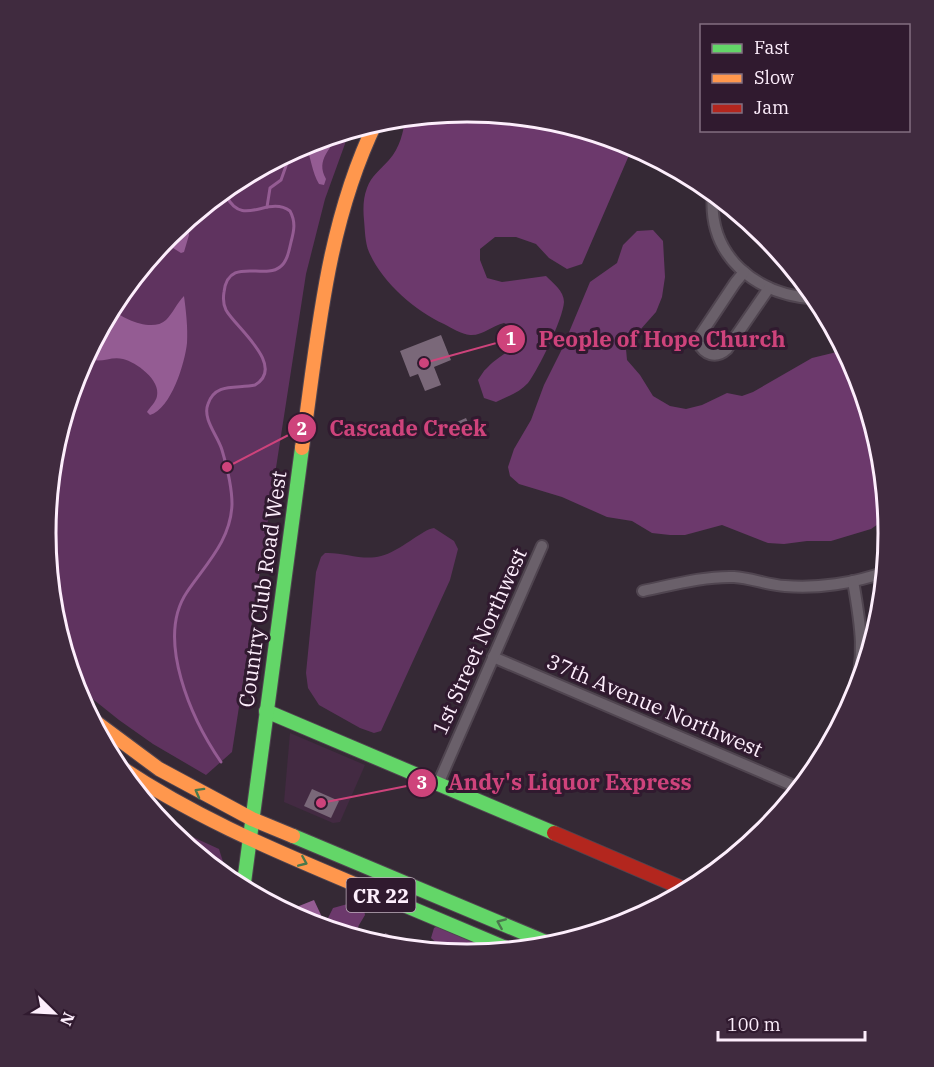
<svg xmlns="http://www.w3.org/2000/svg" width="934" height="1067" viewBox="0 0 934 1067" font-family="'IBM Plex Serif',serif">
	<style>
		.built { fill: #432a42 }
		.green { fill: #5f335f }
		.forest { fill: #6c396c }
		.water { fill: #945c93 }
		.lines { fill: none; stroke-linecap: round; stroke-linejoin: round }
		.stream { stroke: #945c93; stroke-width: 3 }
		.building { fill: #7a6879 }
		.street-casing { stroke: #504550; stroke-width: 14 }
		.fast-casing { stroke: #504550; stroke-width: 16 }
		.slow-casing { stroke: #504550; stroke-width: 16 }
		.jam-casing { stroke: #504550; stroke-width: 16 }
		.street { stroke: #6a606a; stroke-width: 10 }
		.fast { stroke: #63d668; stroke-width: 14 }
		.slow { stroke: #ff974d; stroke-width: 14 }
		.jam { stroke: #b3261e; stroke-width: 14 }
		.oneway { stroke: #4a784c }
		.labels { text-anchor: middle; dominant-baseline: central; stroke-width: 6; stroke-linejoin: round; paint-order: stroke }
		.shield { fill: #301a2f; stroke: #c0aebe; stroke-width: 1.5 }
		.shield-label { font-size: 20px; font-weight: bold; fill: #fdeefc }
		.street-label { font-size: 21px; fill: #fdeefc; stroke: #301a2f }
		.rim { fill: none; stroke: #fdeefc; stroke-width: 3 }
		.leader { fill: none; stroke: #ce437b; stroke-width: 2 }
		.callout-dot { fill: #ce437b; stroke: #301a2f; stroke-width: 2 }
		.mark-label { font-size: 18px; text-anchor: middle; font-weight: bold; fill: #fff }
		.callout-label { font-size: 22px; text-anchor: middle; font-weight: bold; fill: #ce437b; stroke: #301a2f; stroke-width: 6; stroke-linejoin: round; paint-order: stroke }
	</style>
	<rect width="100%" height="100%" fill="#352935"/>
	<polygon class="built" points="290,733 365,765 340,822 333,823 284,802"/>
	<g class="green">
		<polygon points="350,130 325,199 306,274 232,752 206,775 153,744 119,720 74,684 53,615 45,533 53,451 77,372 116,299 169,235 233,182 306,143"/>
		<path d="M434 528 454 541 458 549 450 580 381 731 374 733 360 728 319 705 308 688 306 673 316 572 321 557 325 553C344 552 362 561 381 556 399 552 423 529 434 528Z"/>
		<polygon points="160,822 219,849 225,868 224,878 168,832"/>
	</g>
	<g class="forest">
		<path d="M467 112 550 120 633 146 582 264 567 269 549 258 536 244 516 237H495L480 249V260L487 278 502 282 546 276C553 283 564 291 564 302 563 319 538 370 528 383 520 392 507 397 496 402L484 398 478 380C481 376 483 371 487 368 499 355 510 354 518 337L515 328 504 323C492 326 482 336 470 335 462 334 451 328 444 324 415 311 382 282 369 252 365 243 365 230 364 220 363 210 363 198 367 188 371 176 381 169 389 160 400 148 403 132 406 117Z"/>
		<polygon points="653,230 663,241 665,277 662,297 656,312 632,339 626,349 627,360 640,375 653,396 670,406 686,409 702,405 727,393 742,396 753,392 812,358 845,350 857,372 881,452 887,511 881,522 871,529 831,541 807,541 784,544 768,543 722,525 685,535 670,535 652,533 632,521 607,517 562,497 519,484 510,476 508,467 514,449 531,420 544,385 562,349 590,282 617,263 623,245 637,231"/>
		<polygon points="355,902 363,905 365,915 359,925 354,938 327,930 328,918 333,908"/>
		<polygon points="441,924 511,951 467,955 449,954 431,938 434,928"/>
	</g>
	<g class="water">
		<path d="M337 134C332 150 315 159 326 179L324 185 319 184C312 173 311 156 305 144Z"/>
		<polygon points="187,220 189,235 184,252 181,253 173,248 160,245 169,235"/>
		<path d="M184 296C186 311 188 328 187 343 185 363 171 409 150 415L147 412C150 407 156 402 157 396 161 380 136 362 123 359 113 356 103 362 94 360L88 352 111 309C122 318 152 333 166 320 173 313 177 303 184 296Z"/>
		<path d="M314 900 321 915V928C309 925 294 922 289 910Z"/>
	</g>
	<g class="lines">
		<g class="stream">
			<polyline points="267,207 270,188 281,180 287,163 291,159"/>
			<path d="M221 762C192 720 155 639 187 592 206 564 231 540 232 504 232 486 227 467 222 450 218 436 202 419 208 404 215 382 237 389 255 385 287 366 235 327 226 310 223 304 223 298 224 292 228 256 264 280 280 267 287 262 289 251 291 242 294 231 296 222 290 211 268 195 243 228 227 197L229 186"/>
		</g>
	</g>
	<g class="building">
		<polygon points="441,335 451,360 434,367 441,385 425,391 418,374 410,377 400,351"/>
		<polygon points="466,418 472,432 456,439 450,425"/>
		<polygon points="312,789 339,801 331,818 304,806"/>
		<polygon points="385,933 397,938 393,946 382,941"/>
	</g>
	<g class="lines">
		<defs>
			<g id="street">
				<path d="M713 192C707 257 756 295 817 299"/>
				<path d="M744 272 735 283 701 334 698 342C704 355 716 359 727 349L769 288"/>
				<path d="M643 591C672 585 704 576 734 577 751 578 768 585 785 586 817 589 855 583 885 572"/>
				<polyline points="493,657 801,789"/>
				<path d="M853 702C866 657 861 626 853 581"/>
				<polyline points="438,784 542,546"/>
			</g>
			<g id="fast">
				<polyline points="266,711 554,833"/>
				<polyline points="293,836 555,946"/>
				<polyline points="243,890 302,448"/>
				<polyline points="392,900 513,951"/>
			</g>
			<g id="slow">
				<path d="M302 448C318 337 326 225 376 122"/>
				<polyline points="89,717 159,769 252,819 293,836"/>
				<path d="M113 762C199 822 296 859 392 900"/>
			</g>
			<polyline id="jam" points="554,833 689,891"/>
		</defs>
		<use href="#street" class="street-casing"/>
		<use href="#fast" class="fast-casing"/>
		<use href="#slow" class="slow-casing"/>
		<use href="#jam" class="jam-casing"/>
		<use href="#street" class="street"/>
		<use href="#fast" class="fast"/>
		<use href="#slow" class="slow"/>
		<use href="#jam" class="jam"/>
	</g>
	<defs><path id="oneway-chevron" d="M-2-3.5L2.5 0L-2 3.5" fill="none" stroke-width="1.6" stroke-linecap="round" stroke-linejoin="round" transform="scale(1.5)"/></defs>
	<g class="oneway">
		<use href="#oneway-chevron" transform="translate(199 792) rotate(-151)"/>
		<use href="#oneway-chevron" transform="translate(303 862) rotate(23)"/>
		<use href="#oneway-chevron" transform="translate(501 923) rotate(-157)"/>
	</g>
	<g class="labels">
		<rect class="shield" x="346.5" y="878" width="69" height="34" rx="4.5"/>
		<g class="shield-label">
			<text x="381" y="895">CR 22</text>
		</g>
		<g class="street-label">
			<text transform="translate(262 589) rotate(-82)">Country Club Road West</text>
			<text transform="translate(479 641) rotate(-66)">1st Street Northwest</text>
			<text transform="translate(655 705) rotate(23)">37th Avenue Northwest</text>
		</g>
	</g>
	<path d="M0 0H934V1067H0ZM56 533a411 411 0 1 1 822 0a411 411 0 1 1-822 0Z" fill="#402b3f" fill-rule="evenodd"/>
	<path class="rim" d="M56 533a411 411 0 1 1 822 0a411 411 0 1 1-822 0Z"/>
	<path class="leader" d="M424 363L511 339M227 467L302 428M321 803L422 783"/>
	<g class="callout-dot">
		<circle cx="424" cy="363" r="6"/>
		<circle cx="227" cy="467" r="6"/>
		<circle cx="321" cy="803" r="6"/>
		<circle cx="511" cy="339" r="15"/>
		<circle cx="302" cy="428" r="15"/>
		<circle cx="422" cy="783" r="15"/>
	</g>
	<g class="mark-label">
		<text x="511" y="345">1</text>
		<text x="302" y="435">2</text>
		<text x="422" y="789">3</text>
	</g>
	<g class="callout-label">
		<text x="662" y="347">People of Hope Church</text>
		<text x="408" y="436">Cascade Creek</text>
		<text x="570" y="790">Andy's Liquor Express</text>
	</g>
	<rect x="700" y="24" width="210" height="108" fill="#301a2f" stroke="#826f81" stroke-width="1.5"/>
	<rect x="712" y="44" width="30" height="9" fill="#63d668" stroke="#826f81" stroke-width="1.5"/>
	<text x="754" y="54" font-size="18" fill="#fdeefc">Fast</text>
	<rect x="712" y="74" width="30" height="9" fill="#ff974d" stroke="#826f81" stroke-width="1.5"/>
	<text x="754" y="84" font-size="18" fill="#fdeefc">Slow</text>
	<rect x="712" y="104" width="30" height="9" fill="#b3261e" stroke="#826f81" stroke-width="1.5"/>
	<text x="754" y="114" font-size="18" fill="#fdeefc">Jam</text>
	<g transform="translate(54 1013) rotate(114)" stroke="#301a2f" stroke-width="4.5" paint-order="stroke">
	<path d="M0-4.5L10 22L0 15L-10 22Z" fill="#fdeefc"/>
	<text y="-9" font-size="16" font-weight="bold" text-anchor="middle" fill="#fdeefc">N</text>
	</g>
	<path d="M718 1031v9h147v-9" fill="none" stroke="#fdeefc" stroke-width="3"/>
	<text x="727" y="1031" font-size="18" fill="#fdeefc" stroke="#301a2f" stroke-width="4.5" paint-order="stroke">100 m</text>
</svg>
